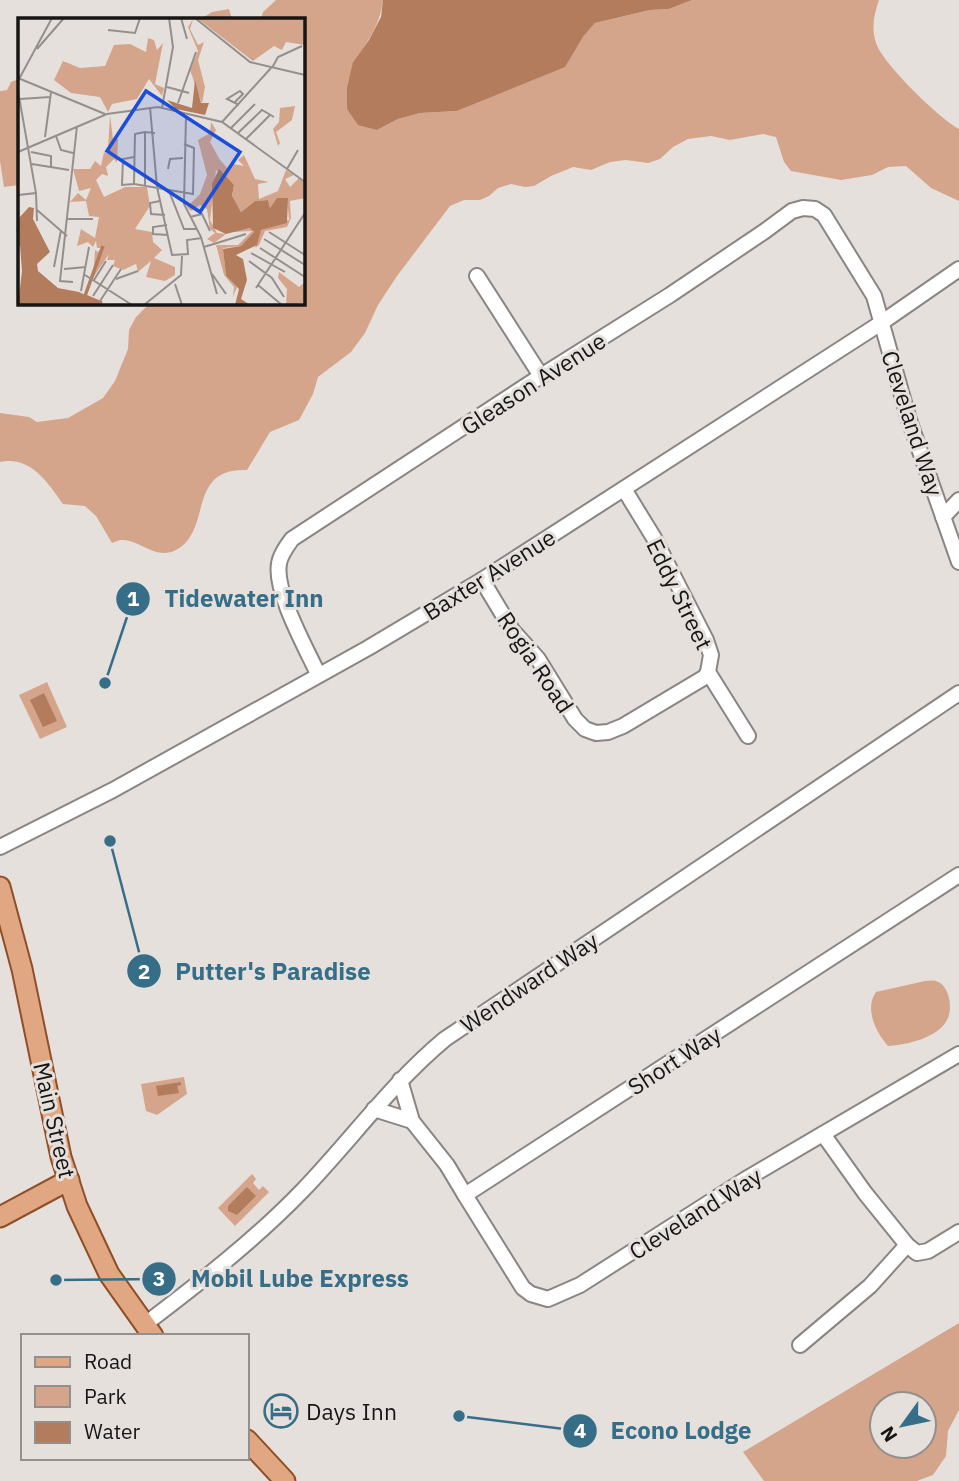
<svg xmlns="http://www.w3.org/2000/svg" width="959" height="1481" viewBox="0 0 959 1481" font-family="'IBM Plex Sans',sans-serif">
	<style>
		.green { fill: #d5a58b; fill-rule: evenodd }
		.water { fill: #b37c5d }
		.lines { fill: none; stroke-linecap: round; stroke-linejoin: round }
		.minor-casing { stroke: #8a8582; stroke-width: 18 }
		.major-casing { stroke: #8e4f27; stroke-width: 23 }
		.minor { stroke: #fff; stroke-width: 14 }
		.major { stroke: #e1a783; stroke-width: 19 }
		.labels { text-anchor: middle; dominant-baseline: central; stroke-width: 6; stroke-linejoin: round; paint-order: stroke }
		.street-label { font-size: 23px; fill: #181615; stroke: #e6e0dd }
		.poi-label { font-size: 23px; fill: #181615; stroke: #e6e0dd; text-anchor: start }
		.inset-river { fill: none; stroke: #b37c5d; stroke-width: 3.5 }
		.inset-road { fill: none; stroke: #948f8d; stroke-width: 2 }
		.view { fill: #1d4ed8; fill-opacity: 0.15; stroke: #1d4ed8; stroke-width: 3.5 }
		.inset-edge { fill: none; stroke: #181615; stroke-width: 3.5 }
		.leader { fill: none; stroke: #366e88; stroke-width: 2.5 }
		.callout-dot { fill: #366e88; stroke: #e6e0dd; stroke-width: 2.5 }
		.mark-label { font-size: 21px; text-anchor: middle; font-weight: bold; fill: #fff }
		.callout-label { font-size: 24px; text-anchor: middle; font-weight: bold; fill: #366e88; stroke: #e6e0dd; stroke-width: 6; stroke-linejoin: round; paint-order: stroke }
	</style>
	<rect width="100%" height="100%" fill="#e6e0dd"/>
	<g class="green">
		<path d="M276 0H383C380 25 368 42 353 62L377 130 398 119 420 113 457 111 564 67 583 37 595 23 650 10 669 9 692 0H879C874 15 871 27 876 43 883 64 939 118 959 129V201L931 188 906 166 888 167 872 175 841 180 791 171 784 162 776 137 763 134 730 140 711 136 688 139 673 147 660 159 648 163 626 160 610 162 591 170 573 167 551 176 534 186 525 187 511 184 498 188 489 196 480 200H464L450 206 397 276 378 305 365 333 351 352 318 377 313 394 299 420 270 432 247 470C185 467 214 533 174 551 154 559 140 540 122 540 119 540 115 542 112 543L96 516 85 506 63 504C47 482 31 456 0 462V413L29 417 37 422 68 418 103 398 115 381 128 349 129 330 136 317 150 303H303V19H261L263 12Z"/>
		<polygon points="229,9 232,19 201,19 212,12"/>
		<polygon points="19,79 19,185 4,187 0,161 0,91 7,90 11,82"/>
		<polygon points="47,682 67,727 40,739 19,695"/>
		<path d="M925 981C929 981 933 980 936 981 950 985 953 1009 947 1020 938 1038 906 1045 888 1046 876 1032 864 1009 876 992Z"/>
		<polygon points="184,1077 187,1094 157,1115 146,1111 141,1084"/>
		<polygon points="252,1174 256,1179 253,1183 259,1190 263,1186 269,1192 235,1226 218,1208"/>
		<path d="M959 1323V1410L948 1431 946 1456 933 1475 917 1481H764L743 1452ZM882 1404H924V1446H882Z"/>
	</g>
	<g class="water">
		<polygon points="383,0 692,0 669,9 650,10 595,23 583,37 565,67 457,111 420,113 398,119 377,130 358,125 347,109 347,88 353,62 369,40 381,17"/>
		<polygon points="44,693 57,721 43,727 30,700"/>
		<polygon points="181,1082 181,1085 177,1086 179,1093 158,1096 156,1086"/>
		<polygon points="247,1187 256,1196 237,1215 228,1211 228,1206"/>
	</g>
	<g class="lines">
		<defs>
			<g id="minor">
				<polyline points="477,276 541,376"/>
				<polyline points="624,489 654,538 706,640 711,655 708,672 748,736"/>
				<polyline points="943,517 959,500"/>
				<polyline points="482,580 512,630 538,659 575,719 585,729 596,733 608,732 623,726 705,677 708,672"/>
				<path d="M318 674C306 648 274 591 279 564 280 555 287 546 292 539L541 376 670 295 765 231 792 211 803 208 815 209 824 215 874 296 909 420 959 562"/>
				<polyline points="0,847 113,790 368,648 482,580 881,323 959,269"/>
				<polyline points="400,1080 412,1121 447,1165 465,1195 959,875"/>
				<polyline points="374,1109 412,1121"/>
				<polyline points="823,1134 865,1193 907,1245 917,1253 928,1251 959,1232"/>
				<polyline points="465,1195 523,1288 531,1294 548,1299 580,1285 746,1179 959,1054"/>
				<path d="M144 1325C198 1284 256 1239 303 1190 351 1140 391 1084 445 1039L959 693"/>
				<polyline points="800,1345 870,1286 907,1245"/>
			</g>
			<g id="major">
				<polyline points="0,887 22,969 61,1157 77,1206 109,1274 153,1336"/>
				<polyline points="0,1217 69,1180"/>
				<polyline points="247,1440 285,1481"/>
			</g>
		</defs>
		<use href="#minor" class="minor-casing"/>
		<use href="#major" class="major-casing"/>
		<use href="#minor" class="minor"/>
		<use href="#major" class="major"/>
	</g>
	<defs>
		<symbol id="hotel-ring" viewBox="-11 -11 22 22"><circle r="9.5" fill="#e6e0dd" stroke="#366e88" stroke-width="1.5"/><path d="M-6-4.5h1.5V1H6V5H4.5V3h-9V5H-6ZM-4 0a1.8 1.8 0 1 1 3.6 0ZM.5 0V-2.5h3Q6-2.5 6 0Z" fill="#366e88"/></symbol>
	</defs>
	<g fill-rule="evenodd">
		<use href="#hotel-ring" x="262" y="1392" width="38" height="38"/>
	</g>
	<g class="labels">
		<g class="street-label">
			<text transform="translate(533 383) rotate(-33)">Gleason Avenue</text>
			<text transform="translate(913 423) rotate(72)">Cleveland Way</text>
			<text transform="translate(489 574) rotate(-32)">Baxter Avenue</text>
			<text transform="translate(680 594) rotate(64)">Eddy Street</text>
			<text transform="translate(536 662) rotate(56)">Rogia Road</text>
			<text transform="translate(529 982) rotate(-34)">Wendward Way</text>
			<text transform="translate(674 1060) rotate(-33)">Short Way</text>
			<text transform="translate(55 1120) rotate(77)">Main Street</text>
			<text transform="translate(695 1213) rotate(-32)">Cleveland Way</text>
		</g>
		<g class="poi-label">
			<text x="306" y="1411">Days Inn</text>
		</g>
	</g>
	<g transform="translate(18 18)">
		<rect width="287" height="287" fill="#e6e0dd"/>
		<path d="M179 0H287V27L268 24 264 32 256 28 235 43ZM175 1 172 11 180 27 186 24 180 42 187 69 184 86 172 52 180 33 170 9ZM130 20 136 22 139 32 145 25 137 66 146 70 144 78 131 61 119 81 94 86 90 94 82 79 53 75 36 62 45 43 62 50 87 48 96 27 112 26 128 34ZM277 88 274 102 258 114 262 125 260 128 255 111 261 104 262 90ZM92 97 95 121H100L99 145 96 141 88 149 90 158 84 156 78 162 86 179 107 169H129L132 188 117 211 134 214 135 224 144 232 136 240 157 249V257L147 263 128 259 133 243 120 254 118 246 105 252 95 248 97 242H89L91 236 75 260 77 232 80 234 84 230H79L78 223 75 229 70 224 59 228 63 211 77 220 81 199 71 198 68 183 52 184 60 175 68 182 73 170 61 173 55 151H72L77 143 83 148 86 134 94 138 90 131ZM193 104 198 112 192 124 202 142 211 152 215 146 226 148 220 142 226 137 237 161 251 164 240 166 241 181 260 173 268 152 276 157 267 161 272 169 281 160 287 165V180L272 183 273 200 269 209 247 213 241 227 237 230 243 212 271 202 269 180 259 181 252 190 250 182 237 183 223 194 214 179 216 167 198 152 192 202 199 215 208 216 196 225 189 221 197 215 192 211 189 191 182 187 173 193 169 189 182 176 189 157 180 122 192 115ZM233 210 236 215 223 228 205 230 208 258 219 269 215 279 216 269 206 257 198 227H220L234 213 213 214ZM261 254 281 269 287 264 286 285 268 287 269 271 260 260Z" fill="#d5a58b"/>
		<path d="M177 62 183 85H191L187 97 158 91 149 82 174 90ZM201 151 216 167 214 178 223 194 237 183 250 182 252 190 259 180H270L269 205 243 212 239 227 218 237 225 241 229 262 223 281 232 287H217L221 271 208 258 205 231 223 228 236 214 232 210 208 216 195 210 194 166ZM11 189 16 190 15 201 32 234 19 246 20 253 40 270 61 274 87 287H0L4 253 0 201Z" fill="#b37c5d"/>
		<path class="inset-river" d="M0 211 12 254 42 287M0 225 7 229 14 253 46 287M9 249 40 287M84 285 67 278 85 228"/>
		<path class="inset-road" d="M163 0 169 21M177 0 232 44 287 57M90 12 117 15 122 0M19 31 46 0M254 50 260 39 284 28M0 60 87 96M0 63 34 0M149 69 171 75M0 73 18 175 0 177M2 81 32 79M160 85 178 34M216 85 225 76 222 73 209 81 221 87M132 89 139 169 154 237 170 236 169 222 184 220M144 90 155 29 151 0M168 98 166 186 183 219 199 276M204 104 253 50M213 110 237 86M127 114 117 116 116 166 175 176 176 130 166 126M220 115 244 92 256 99M38 118 43 132 55 135M27 119 33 74M228 121 252 97M0 134 89 96 140 89 204 104 287 164M13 134 33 138V149M14 146 51 152M150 151 152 141 165 140M269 151 280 132M116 166 104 167 105 141 116 139M127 168V114L137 115M151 173 166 211H179M18 175 19 203M142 183 132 185 133 196 147 197M19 192 49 218M172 199 184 196 192 213M49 201H75M149 207 135 209V216L150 217M251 214 287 237M246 221 287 247M186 229 228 216M242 230 287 259M233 235 267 254M231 243 254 260 266 279M36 249 43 212M46 251 68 249M194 256 208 276M67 257 114 287M98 261 120 253M76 262 88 243M55 264 42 263 59 108M157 266 164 287M240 267 264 287M238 270 287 195M63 273 71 229M75 278 95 247M82 283 103 251M126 287 163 257 164 238"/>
		<path class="view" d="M128 73 222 134 182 194 89 133Z"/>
		<rect width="287" height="287" class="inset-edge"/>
	</g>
	<path class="leader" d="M105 683L133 599M110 841L144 971M56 1280L159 1279M459 1416L580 1431"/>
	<g class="callout-dot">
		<circle cx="105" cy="683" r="7"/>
		<circle cx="110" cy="841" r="7"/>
		<circle cx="56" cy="1280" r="7"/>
		<circle cx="459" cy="1416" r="7"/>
		<circle cx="133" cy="599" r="18"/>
		<circle cx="144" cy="971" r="18"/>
		<circle cx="159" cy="1279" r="18"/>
		<circle cx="580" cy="1431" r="18"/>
	</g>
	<g class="mark-label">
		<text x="133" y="606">1</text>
		<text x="144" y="979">2</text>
		<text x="159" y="1286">3</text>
		<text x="580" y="1438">4</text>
	</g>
	<g class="callout-label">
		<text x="244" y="607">Tidewater Inn</text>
		<text x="273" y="980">Putter's Paradise</text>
		<text x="300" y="1287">Mobil Lube Express</text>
		<text x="681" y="1439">Econo Lodge</text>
	</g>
	<rect x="21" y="1334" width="228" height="126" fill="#e6e0dd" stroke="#948f8d" stroke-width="2"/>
	<rect x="35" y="1357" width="35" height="10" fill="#e1a783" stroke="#948f8d" stroke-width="2"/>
	<text x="84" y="1369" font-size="21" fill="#181615">Road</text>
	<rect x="35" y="1386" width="35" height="21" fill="#d5a58b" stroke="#948f8d" stroke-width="2"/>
	<text x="84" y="1404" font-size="21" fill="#181615">Park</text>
	<rect x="35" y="1422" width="35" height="21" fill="#b37c5d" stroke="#948f8d" stroke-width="2"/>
	<text x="84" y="1439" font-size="21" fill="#181615">Water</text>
	<g transform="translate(903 1425) rotate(237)"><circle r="33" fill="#e6e0dd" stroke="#948f8d" stroke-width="2"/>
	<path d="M0-5L12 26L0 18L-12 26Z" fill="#366e88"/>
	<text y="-10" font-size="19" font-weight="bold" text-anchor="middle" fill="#181615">N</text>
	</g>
</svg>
